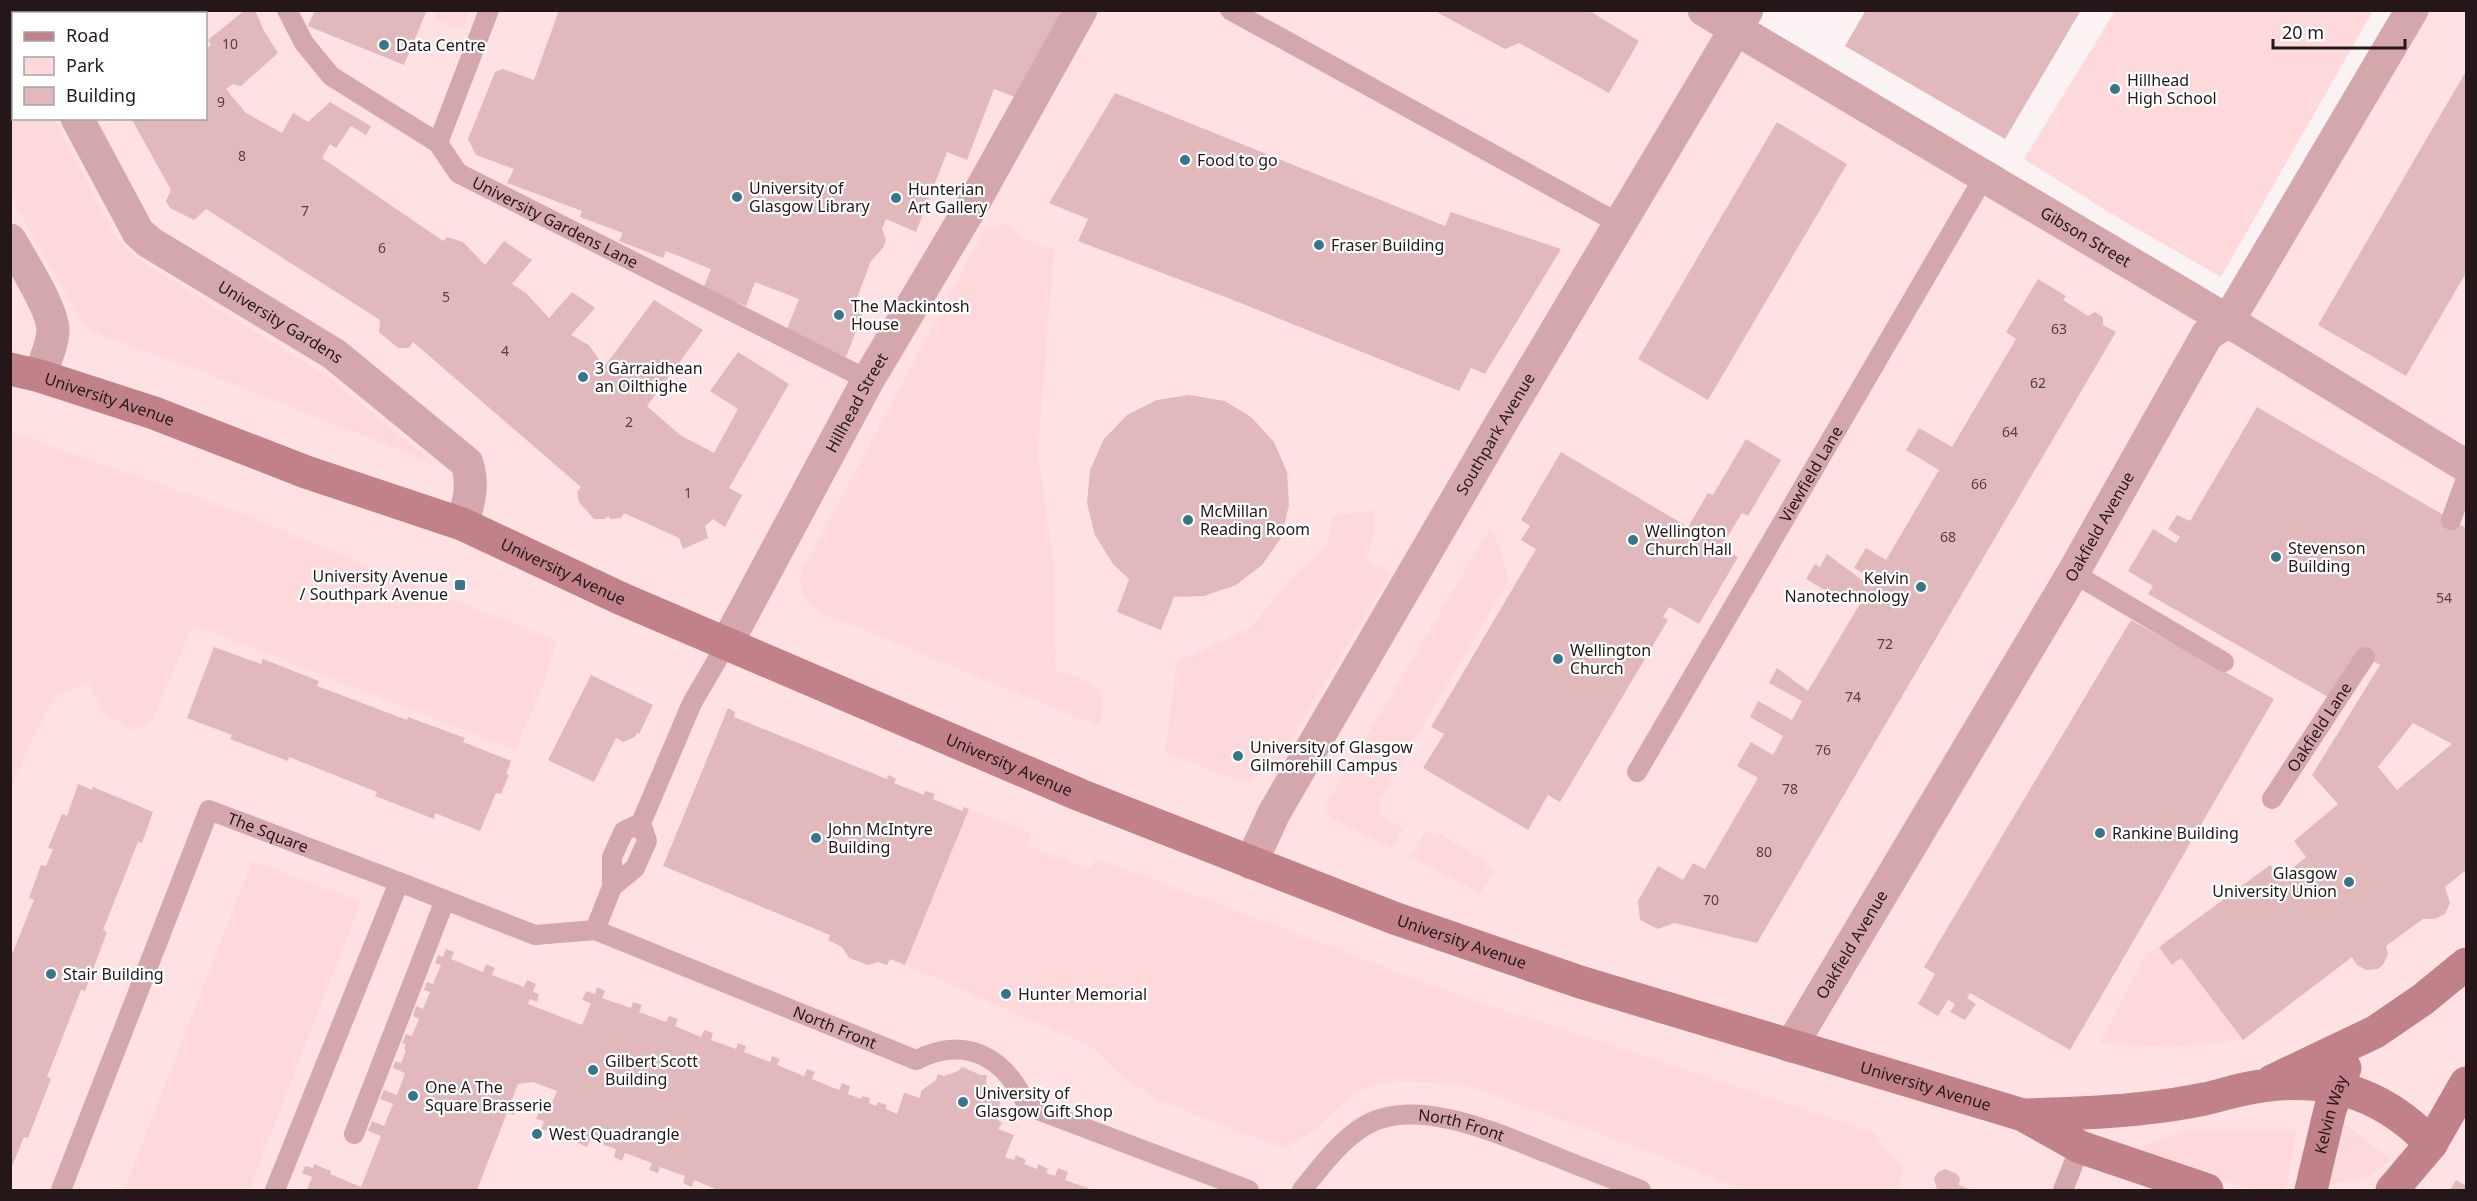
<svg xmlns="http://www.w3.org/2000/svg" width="2477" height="1201" viewBox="0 0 2477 1201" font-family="'Noto Sans',sans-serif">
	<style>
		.built { fill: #ffe1e4; fill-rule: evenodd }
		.green { fill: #fdd9dc }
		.building { fill: #e1b9bd; fill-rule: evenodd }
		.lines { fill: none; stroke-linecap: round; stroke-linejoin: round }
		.lane { stroke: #d4a7ac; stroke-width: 20 }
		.street { stroke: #d4a7ac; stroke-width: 33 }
		.secondary { stroke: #c18189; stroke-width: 33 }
		.poi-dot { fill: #36768a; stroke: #fff; stroke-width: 2 }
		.labels { text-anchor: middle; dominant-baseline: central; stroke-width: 4.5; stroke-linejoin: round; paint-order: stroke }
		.number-label { font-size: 14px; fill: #544042 }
		.poi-label { font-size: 16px; fill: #251719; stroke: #fff; text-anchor: start }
		.street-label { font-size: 16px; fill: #251719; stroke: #fff }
	</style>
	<rect width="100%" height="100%" fill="#fbf2f3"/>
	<path class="built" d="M10 11H1747L1736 29 2228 321 2412 11H2466V1190H11ZM14 14H206V118H14Z"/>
	<g class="green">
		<polygon points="437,11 437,10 470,11 462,30 434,19"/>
		<polygon points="2115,11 2373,11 2221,277 2115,216 2024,159"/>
		<polygon points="10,35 14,40 14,118 54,119 116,237 136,258 327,376 435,464 213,376 100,335 83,324 11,198"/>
		<path d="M1003 223 1021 238 1054 250 1038 452 1054 566 1055 669C1088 685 1115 678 1098 726L820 612C805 601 795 589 803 569L986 227 996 228Z"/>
		<polygon points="11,432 231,509 409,583 557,640 542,689 515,750 193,625 151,723 134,731 103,712 88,682 55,697 35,734 11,787"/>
		<polygon points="1373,510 1375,531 1367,561 1391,572 1276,765 1250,780 1239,781 1165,752 1177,662 1250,628 1297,573 1326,547 1333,516"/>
		<polygon points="1489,530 1498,543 1509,579 1379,801 1379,814 1403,829 1392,848 1333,819 1327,813 1327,803"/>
		<polygon points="969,809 1031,833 1026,845 1090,870 1096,858 1467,998 1874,1132 1887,1153 1904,1170 1896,1190 1742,1190 1658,1155 1462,1084 1393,1081 1354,1092 1316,1129 1285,1149 1160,1101 1126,1079 1090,1046 905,965"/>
		<polygon points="1426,830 1438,837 1440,834 1485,861 1484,865 1495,871 1480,893 1410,856"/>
		<polygon points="252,861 361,902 249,1190 124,1190"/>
		<polygon points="2159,947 2172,964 2181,958 2243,1040 2167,1047 2100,1043 2147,952"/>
		<polygon points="2345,1123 2390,1160 2369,1176 2330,1185"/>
		<polygon points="2186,1131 2296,1131 2286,1190 2252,1190 2137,1148"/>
	</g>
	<g class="building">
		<polygon points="76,10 197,10 198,14 78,14"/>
		<polygon points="245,10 255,10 264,31 278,53 241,86 233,84 226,89 246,113 282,133 293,113 308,122 330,102 371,126 366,135 351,126 336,148 330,144 322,158 443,241 447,237 463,242 485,265 504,241 532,260 512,284 526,293 549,318 572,292 595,308 571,335 589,345 604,367 654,300 703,330 647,406 680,435 714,453 738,409 710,391 738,352 789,384 729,488 742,495 725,527 713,519 705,526 708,538 683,549 679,538 624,513 621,518 611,519 608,516 605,519 594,519 579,502 577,492 581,487 413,342 409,348 398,348 379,332 380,320 206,209 194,220 170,208 166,201 171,190 131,118 206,118 206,49 211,45 208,40"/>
		<polygon points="315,10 427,10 404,65 308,26"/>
		<polygon points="559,10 1054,10 1082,21 1030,103 994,89 967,160 947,152 916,232 886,219 882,229 886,240 883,248 871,261 854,306 864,310 846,357 785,334 799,299 755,282 746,306 703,289 711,269 666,251 663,258 619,241 623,233 580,217 582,211 507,183 514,169 476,155 468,139 495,72 503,69 534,80"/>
		<polygon points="1433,10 1588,10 1639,41 1609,93 1519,43 1505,49"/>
		<polygon points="1866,10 2081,10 2005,139 1845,46"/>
		<polygon points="2466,71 2466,273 2406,376 2318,325"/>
		<polygon points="1115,93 1445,226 1451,212 1561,249 1485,374 1471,368 1459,391 1228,298 1078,241 1088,219 1049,203"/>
		<polygon points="1777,122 1847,164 1708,400 1638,359"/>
		<polygon points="2038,279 2066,296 2063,300 2088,316 2095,312 2103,317 2103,325 2116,332 1757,943 1674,923 1658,929 1640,920 1638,901 1658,866 1683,880 1693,863 1705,869 1758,778 1737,766 1751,742 1773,755 1783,736 1750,717 1758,701 1792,720 1802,701 1769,683 1777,668 1808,691 1861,602 1823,589 1806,579 1815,564 1820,567 1827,554 1870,586 1874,579 1854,568 1866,548 1886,560 1939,470 1906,450 1919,428 1952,447 2016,339 2006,332"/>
		<polygon points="1189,395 1225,401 1251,417 1274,442 1287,472 1289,505 1281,538 1262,565 1236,585 1204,596 1174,597 1161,630 1117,612 1129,579 1113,564 1095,535 1087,503 1090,470 1104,439 1127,415 1157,400"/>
		<path d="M2257 407 2466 528V870L2445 887 2450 903 2445 914 2435 919H2423L2386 946 2388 954 2383 965 2378 969 2366 970 2357 965 2352 957 2243 1040 2181 958 2172 965 2159 947 2270 865 2281 878 2306 857 2294 841 2338 804 2312 775 2380 665 2365 657 2335 701 2148 594 2153 586 2128 571 2153 529 2176 543 2180 537 2168 529 2177 515 2190 521ZM2413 723 2452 744 2397 790 2378 767Z"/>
		<polygon points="1746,439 1781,460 1748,516 1742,513 1721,547 1738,557 1699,624 1669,607 1663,617 1668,620 1560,802 1548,795 1528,830 1423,768 1444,734 1431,727 1536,549 1521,540 1530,526 1521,520 1561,452 1688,527 1708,493 1713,495"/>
		<polygon points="2131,620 2274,699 2070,1050 1970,993 1967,998 1976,1004 1965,1020 1950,1012 1955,1004 1948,1000 1938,1016 1918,1004 1935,974 1924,967"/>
		<polygon points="214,647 261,664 263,659 319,681 317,686 407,720 408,717 465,738 463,742 511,761 506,774 509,775 501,794 496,793 480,831 435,813 434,819 375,796 377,792 289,757 288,761 230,739 232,735 187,718"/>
		<polygon points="591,675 653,705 639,734 637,733 635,737 623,742 616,738 594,782 548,760"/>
		<polygon points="728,708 735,712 734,717 887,779 888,775 896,779 894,783 924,795 925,791 935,794 933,799 962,811 964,807 969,809 905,965 890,959 887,965 878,962 868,965 849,958 842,947 828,940 830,935 663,866"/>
		<polygon points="78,784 92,790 93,787 153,812 142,843 138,842 103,930 107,932 85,991 81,990 47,1077 51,1079 28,1138 24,1137 11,1169 10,959 34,900 29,898 41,865 46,866 53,849 48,848 62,814 67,816"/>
		<polygon points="446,949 454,952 451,959 483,972 486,964 495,968 492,975 524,987 527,980 536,984 533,992 539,994 537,1002 530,999 528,1004 582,1025 591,1003 582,1000 586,991 595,994 597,987 605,991 602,998 631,1008 633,1002 642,1005 639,1012 666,1022 669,1016 678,1019 675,1026 701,1037 704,1030 713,1033 711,1040 736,1049 738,1043 746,1046 744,1052 770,1062 772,1056 780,1059 777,1065 804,1076 807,1069 815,1072 812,1079 839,1090 842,1083 850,1086 848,1094 861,1099 862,1096 870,1098 869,1103 876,1106 878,1102 887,1105 886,1109 897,1114 904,1093 920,1098 921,1091 936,1080 938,1074 944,1076 958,1071 962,1067 981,1075 987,1075 986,1083 995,1097 1000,1100 998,1120 1002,1123 998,1129 1014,1135 1005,1157 1014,1160 1016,1155 1026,1160 1024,1164 1037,1169 1038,1164 1048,1169 1046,1173 1055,1176 1058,1168 1068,1172 1065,1180 1093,1190 718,1190 694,1180 692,1187 683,1183 685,1176 660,1167 658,1173 649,1170 652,1163 625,1153 622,1161 614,1157 616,1149 590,1140 587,1147 578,1143 581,1136 553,1126 551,1132 541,1129 544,1121 536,1119 540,1109 548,1112 557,1091 533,1082 518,1084 510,1105 517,1107 514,1115 507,1113 477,1190 307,1190 312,1177 302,1173 305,1166 313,1168 314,1164 331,1171 330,1174 361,1187 381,1136 368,1131 372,1121 384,1126 393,1104 380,1099 384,1090 397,1095 405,1073 393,1068 395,1061 401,1063 406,1050 404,1049 406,1044 402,1043 406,1034 412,1036 419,1019 413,1016 416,1006 423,1009 430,992 424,990 427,982 433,984 441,965 435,963 438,955 443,957"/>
		<polygon points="1945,1169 1957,1174 1960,1179 1959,1185 1972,1190 1937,1190 1934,1178 1938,1172"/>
		<polygon points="2456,1180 2466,1186 2466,1190 2450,1190"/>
	</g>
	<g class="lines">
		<g class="lane">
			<path id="s1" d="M287 10 304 43 331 76 438 143 458 173 868 380"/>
			<polyline points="1230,10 1620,224"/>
			<polyline points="438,143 489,10"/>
			<polyline points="2451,520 2466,479"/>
			<polyline points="2073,573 2224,662"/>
			<path id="s2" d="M1637 772 1984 177"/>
			<path id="s3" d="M2272 799 2365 657"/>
			<polyline points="641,823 692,703 727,643"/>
			<path id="s4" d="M399 882 535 935 595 930 916 1060C967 1035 1005 1057 1027 1106L1249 1190"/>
			<polyline points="595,930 612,887 612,857 624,831 641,823 647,841 635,868 612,887"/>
			<polyline points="354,1134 445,900"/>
			<path id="s5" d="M61 1190 209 810 399 882 275 1190"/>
			<path id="s6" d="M1302 1190C1321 1167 1340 1140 1366 1125 1417 1096 1499 1134 1547 1153 1578 1166 1610 1178 1641 1190"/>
			<polyline points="2063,1190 2080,1147"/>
		</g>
		<g class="street">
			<polyline points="20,10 21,14"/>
			<path id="s7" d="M1704 10 2228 321 2466 466"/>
			<path id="s8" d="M77 118 138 232 149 242 334 354 467 463C474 486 469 502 462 524"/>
			<path d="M10 240C21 259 53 310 53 330 53 344 44 362 40 376"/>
			<path id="s9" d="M727 643 868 380 978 195 1081 10"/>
			<path id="s10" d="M1251 863 1274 813 1497 430 1747 10"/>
			<path id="s11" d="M1791 1046 2073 573 2207 335 2228 321 2412 10"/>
		</g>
		<g class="secondary">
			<path id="s12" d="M10 369 40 376 154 413 306 472 462 524 622 599 1080 795 1394 918 1580 982 2023 1115 2080 1147 2207 1190"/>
			<polyline points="2272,1081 2375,1032 2422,1000 2466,964"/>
			<path d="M2023 1115C2064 1114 2105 1113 2146 1108 2165 1106 2185 1103 2204 1099 2223 1095 2242 1088 2262 1086 2328 1076 2385 1095 2431 1144"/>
			<path id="s13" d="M2311 1190 2330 1110 2345 1068"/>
			<polyline points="2392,1190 2431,1144 2466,1083"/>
		</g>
	</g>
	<g class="poi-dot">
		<circle cx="384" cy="45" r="6"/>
		<circle cx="2115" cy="89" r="6"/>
		<circle cx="1185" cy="160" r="6"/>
		<circle cx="737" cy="197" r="6"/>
		<circle cx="896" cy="198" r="6"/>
		<circle cx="1319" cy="245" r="6"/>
		<circle cx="839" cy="315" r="6"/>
		<circle cx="583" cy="377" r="6"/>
		<circle cx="1188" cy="520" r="6"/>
		<circle cx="1633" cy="540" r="6"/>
		<circle cx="2276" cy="557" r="6"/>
		<rect x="454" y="579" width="12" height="12" rx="3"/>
		<circle cx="1921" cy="587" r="6"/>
		<circle cx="1558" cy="659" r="6"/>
		<circle cx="1238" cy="756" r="6"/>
		<circle cx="2100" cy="833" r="6"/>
		<circle cx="816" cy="838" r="6"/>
		<circle cx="2349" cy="882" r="6"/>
		<circle cx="51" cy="974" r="6"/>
		<circle cx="1006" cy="994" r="6"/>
		<circle cx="593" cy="1070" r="6"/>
		<circle cx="413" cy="1096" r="6"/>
		<circle cx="963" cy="1102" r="6"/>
		<circle cx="537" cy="1134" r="6"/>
	</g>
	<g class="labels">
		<g class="number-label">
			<text x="230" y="43">10</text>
			<text x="221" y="101">9</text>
			<text x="242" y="155">8</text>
			<text x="305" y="210">7</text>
			<text x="382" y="247">6</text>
			<text x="446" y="296">5</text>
			<text x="2059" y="328">63</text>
			<text x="505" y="350">4</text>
			<text x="2038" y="382">62</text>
			<text x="629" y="421">2</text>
			<text x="2010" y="431">64</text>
			<text x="1979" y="483">66</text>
			<text x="688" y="492">1</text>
			<text x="1948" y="536">68</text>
			<text x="2444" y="597">54</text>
			<text x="1885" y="643">72</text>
			<text x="1853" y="696">74</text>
			<text x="1823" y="749">76</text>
			<text x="1790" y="788">78</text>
			<text x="1764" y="851">80</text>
			<text x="1711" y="899">70</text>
		</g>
		<g class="poi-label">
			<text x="396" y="45">Data Centre</text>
			<text x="2127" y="80">Hillhead<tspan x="2127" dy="18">High School</tspan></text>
			<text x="1197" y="160">Food to go</text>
			<text x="749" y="188">University of<tspan x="749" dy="18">Glasgow Library</tspan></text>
			<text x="908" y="189">Hunterian<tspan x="908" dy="18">Art Gallery</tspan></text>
			<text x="1331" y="245">Fraser Building</text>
			<text x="851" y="306">The Mackintosh<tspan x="851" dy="18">House</tspan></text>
			<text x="595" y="368">3 Gàrraidhean<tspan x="595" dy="18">an Oilthighe</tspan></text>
			<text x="1200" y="511">McMillan<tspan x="1200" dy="18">Reading Room</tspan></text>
			<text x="1645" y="531">Wellington<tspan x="1645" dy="18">Church Hall</tspan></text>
			<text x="2288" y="548">Stevenson<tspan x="2288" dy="18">Building</tspan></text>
			<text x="448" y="576" text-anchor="end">University Avenue<tspan x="448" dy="18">/ Southpark Avenue</tspan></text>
			<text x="1909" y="578" text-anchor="end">Kelvin<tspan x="1909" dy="18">Nanotechnology</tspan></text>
			<text x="1570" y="650">Wellington<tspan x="1570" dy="18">Church</tspan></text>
			<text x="1250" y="747">University of Glasgow<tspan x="1250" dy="18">Gilmorehill Campus</tspan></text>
			<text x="828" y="829">John McIntyre<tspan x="828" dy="18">Building</tspan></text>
			<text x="2112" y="833">Rankine Building</text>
			<text x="2337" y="873" text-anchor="end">Glasgow<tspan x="2337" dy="18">University Union</tspan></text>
			<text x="63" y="974">Stair Building</text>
			<text x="1018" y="994">Hunter Memorial</text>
			<text x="605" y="1061">Gilbert Scott<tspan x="605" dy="18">Building</tspan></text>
			<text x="425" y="1087">One A The<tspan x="425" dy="18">Square Brasserie</tspan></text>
			<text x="975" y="1093">University of<tspan x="975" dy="18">Glasgow Gift Shop</tspan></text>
			<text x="549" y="1134">West Quadrangle</text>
		</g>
		<g class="street-label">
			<text stroke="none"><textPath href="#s1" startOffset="351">University Gardens Lane</textPath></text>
			<text stroke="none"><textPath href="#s7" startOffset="444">Gibson Street</textPath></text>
			<text stroke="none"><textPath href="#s8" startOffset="298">University Gardens</textPath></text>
			<text stroke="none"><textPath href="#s12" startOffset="104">University Avenue</textPath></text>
			<text stroke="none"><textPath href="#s9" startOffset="273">Hillhead Street</textPath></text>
			<text stroke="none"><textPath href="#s10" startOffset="494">Southpark Avenue</textPath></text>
			<text stroke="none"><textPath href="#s2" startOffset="345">Viewfield Lane</textPath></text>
			<text stroke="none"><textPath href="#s11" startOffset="604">Oakfield Avenue</textPath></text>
			<text stroke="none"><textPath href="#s12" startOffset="590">University Avenue</textPath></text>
			<text stroke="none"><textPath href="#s3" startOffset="86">Oakfield Lane</textPath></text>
			<text stroke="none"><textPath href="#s12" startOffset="1076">University Avenue</textPath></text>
			<text stroke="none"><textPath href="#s5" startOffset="471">The Square</textPath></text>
			<text stroke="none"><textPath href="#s12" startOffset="1562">University Avenue</textPath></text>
			<text stroke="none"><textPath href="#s11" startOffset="118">Oakfield Avenue</textPath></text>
			<text stroke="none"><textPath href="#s4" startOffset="465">North Front</textPath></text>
			<text stroke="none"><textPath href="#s12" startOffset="2048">University Avenue</textPath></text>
			<text stroke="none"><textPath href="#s13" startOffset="78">Kelvin Way</textPath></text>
			<text stroke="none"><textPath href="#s6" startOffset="190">North Front</textPath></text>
		</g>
	</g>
	<rect width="2477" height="1201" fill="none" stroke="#251719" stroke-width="24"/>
	<rect x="12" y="12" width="195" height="108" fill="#ffffff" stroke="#a8a2a3" stroke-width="1.5"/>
	<rect x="24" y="32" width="30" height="9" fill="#c18189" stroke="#a8a2a3" stroke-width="1.5"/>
	<text x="66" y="42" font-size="18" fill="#251719">Road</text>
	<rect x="24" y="57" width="30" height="18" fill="#fdd9dc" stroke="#a8a2a3" stroke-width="1.5"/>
	<text x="66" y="72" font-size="18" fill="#251719">Park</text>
	<rect x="24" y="87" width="30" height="18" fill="#e1b9bd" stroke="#a8a2a3" stroke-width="1.5"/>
	<text x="66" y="102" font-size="18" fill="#251719">Building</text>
	<path d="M2273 39v9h132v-9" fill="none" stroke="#251719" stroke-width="3"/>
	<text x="2282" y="39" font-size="18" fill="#251719" stroke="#ffffff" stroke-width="4.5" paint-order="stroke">20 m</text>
</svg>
